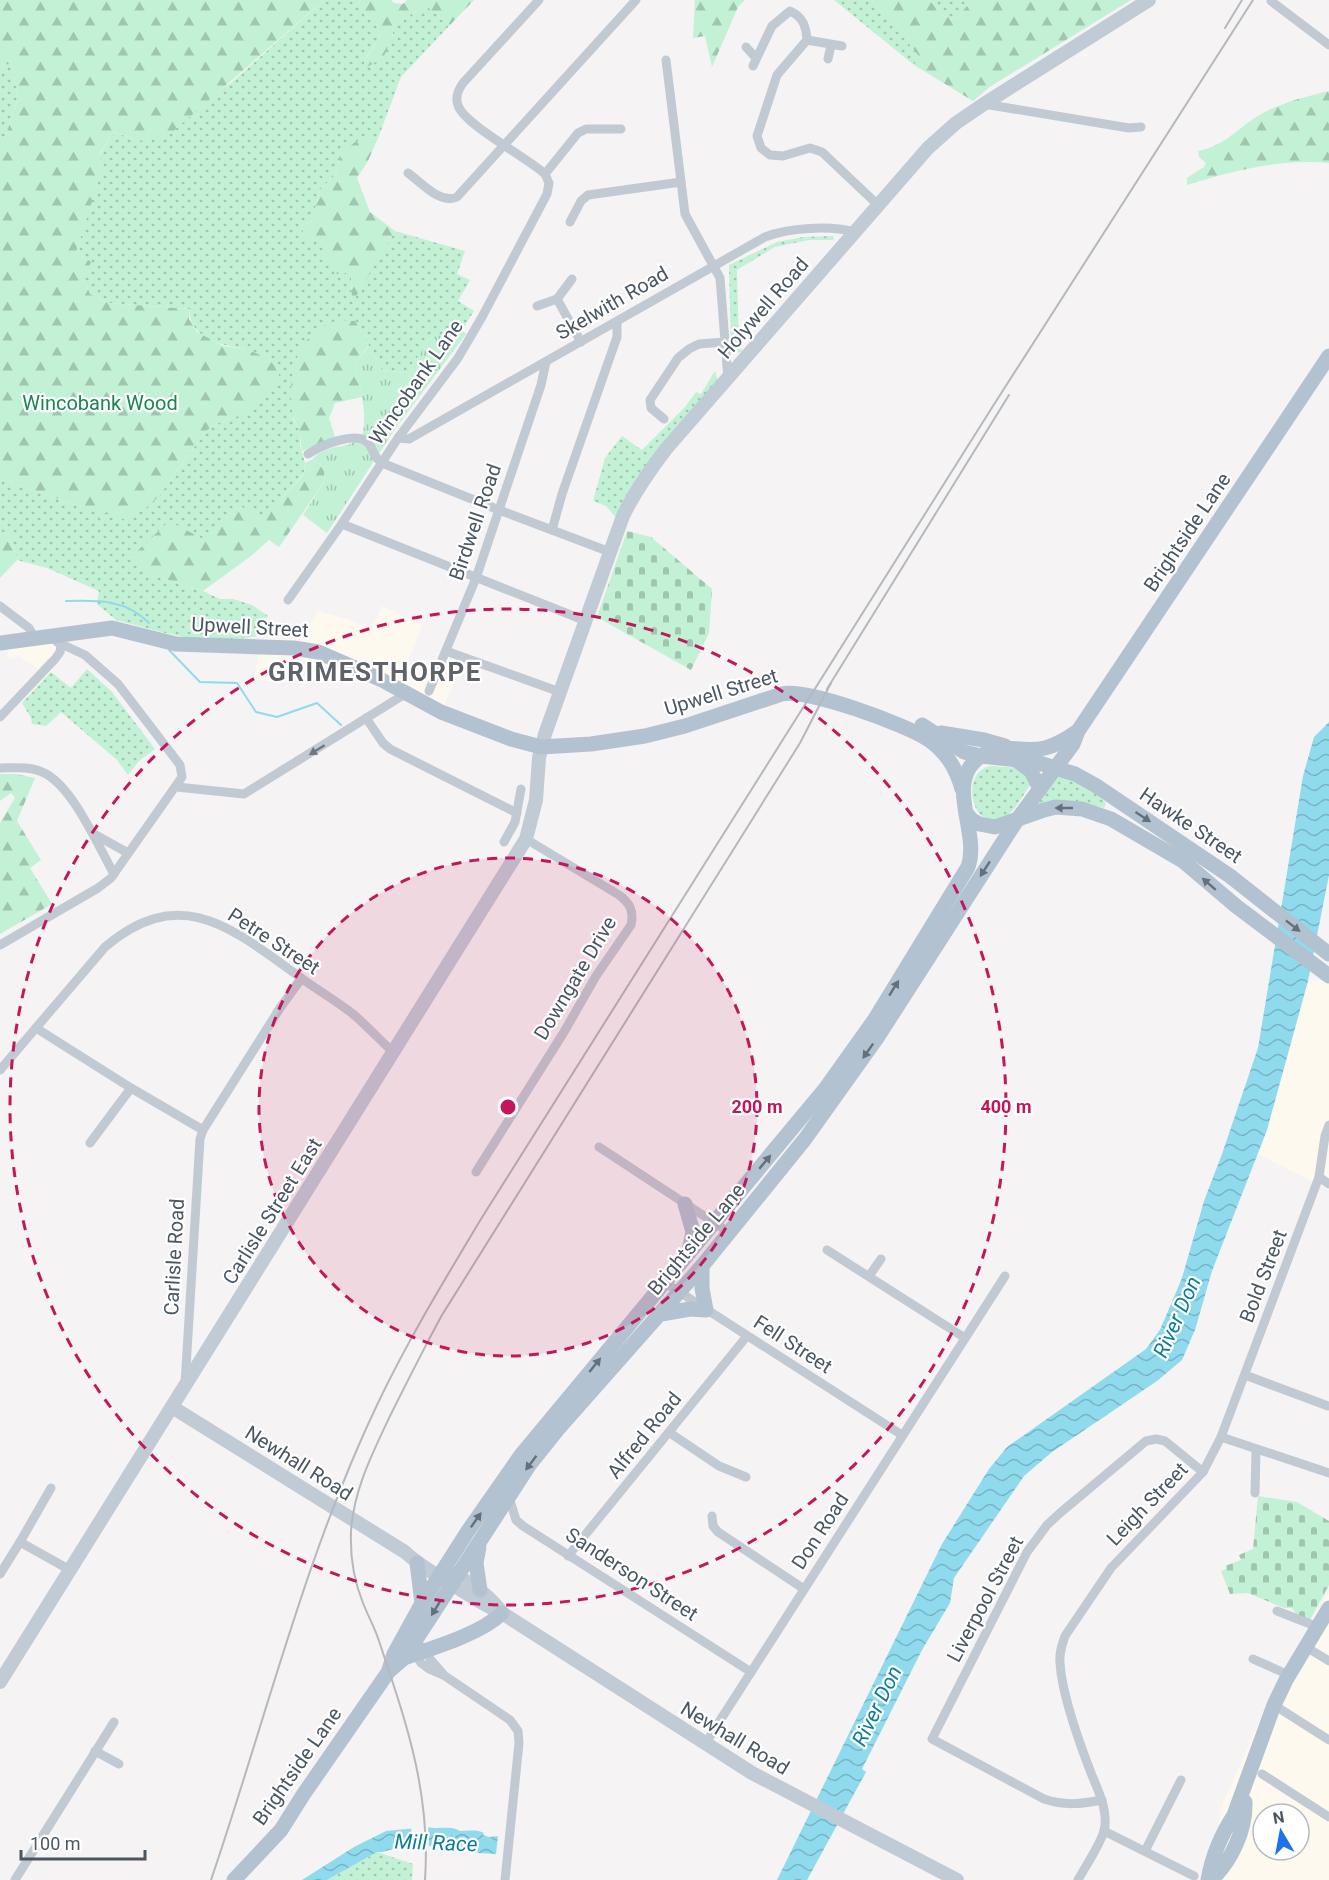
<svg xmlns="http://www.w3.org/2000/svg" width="1329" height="1880" viewBox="0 0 1329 1880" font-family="Roboto,sans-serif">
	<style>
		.commercial { fill: #fdf9ef; fill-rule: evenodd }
		.grass { fill: url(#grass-dots) }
		.forest { fill: url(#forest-firs) }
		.cemetery { fill: url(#cemetery-stones) }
		.park { fill: url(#park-tufts) }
		.water { fill: url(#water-waves) }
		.pier { fill: #f5f3f3 }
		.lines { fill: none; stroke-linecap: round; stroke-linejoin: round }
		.stream { stroke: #90daee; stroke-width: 2 }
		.street { stroke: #c1cad2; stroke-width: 9 }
		.secondary { stroke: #c1cbd6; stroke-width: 14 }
		.primary { stroke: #b3c2d1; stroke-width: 15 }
		.rail { stroke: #b5b8bd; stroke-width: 2 }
		.oneway { fill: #6e7983 }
		.oneway2 { fill: #64717d }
		.ring { fill: none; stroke: #c2185b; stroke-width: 3; stroke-dasharray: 10 8 }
		.labels { text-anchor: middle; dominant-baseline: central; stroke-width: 4.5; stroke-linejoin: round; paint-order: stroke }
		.street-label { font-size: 20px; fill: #4a5661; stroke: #fff }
		.park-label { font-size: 20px; fill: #17864f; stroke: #fff }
		.water-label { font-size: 21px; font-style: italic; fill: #0c7c9b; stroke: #fff }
		.district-label { font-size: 26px; font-weight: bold; letter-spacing: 1.5px; fill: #5f6368; stroke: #fff }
		.centre { fill: #c2185b; stroke: #fff; stroke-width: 3 }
		.ring-label { font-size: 18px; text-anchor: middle; font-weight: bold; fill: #c2185b; stroke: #fff; stroke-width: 4.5; stroke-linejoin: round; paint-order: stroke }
	</style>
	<defs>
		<pattern id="grass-dots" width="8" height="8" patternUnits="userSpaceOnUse" patternTransform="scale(1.5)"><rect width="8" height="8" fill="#c3f1d5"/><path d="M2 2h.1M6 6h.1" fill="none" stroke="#a0c6b0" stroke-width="1.8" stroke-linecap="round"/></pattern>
		<pattern id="forest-firs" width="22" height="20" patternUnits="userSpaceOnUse" patternTransform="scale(1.5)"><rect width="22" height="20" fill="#c3f1d5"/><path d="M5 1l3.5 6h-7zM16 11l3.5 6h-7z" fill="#a0c6b0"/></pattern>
		<pattern id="cemetery-stones" width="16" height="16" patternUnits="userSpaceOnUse" patternTransform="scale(1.5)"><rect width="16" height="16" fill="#c3f1d5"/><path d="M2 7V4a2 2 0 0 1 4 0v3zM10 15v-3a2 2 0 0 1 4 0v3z" fill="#a0c6b0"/></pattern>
		<pattern id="park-tufts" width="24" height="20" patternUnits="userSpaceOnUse" patternTransform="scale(1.5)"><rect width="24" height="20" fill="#c3f1d5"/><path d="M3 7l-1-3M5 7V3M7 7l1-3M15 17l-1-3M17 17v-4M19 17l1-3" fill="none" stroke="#a0c6b0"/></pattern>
		<pattern id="water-waves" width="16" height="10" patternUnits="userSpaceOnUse" patternTransform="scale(1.5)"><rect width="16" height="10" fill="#90daee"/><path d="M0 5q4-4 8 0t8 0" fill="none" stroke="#78b4c4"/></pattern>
	</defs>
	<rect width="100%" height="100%" fill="#f5f3f3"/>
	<g class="commercial">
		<polygon points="382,606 422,625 407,665 454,683 442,711 351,671 297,658 286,682 254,680 258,656 264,638 301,640 318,611 351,620 371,630"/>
		<polygon points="50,642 58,649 54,658 48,658 38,669 18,655 14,659 6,657 8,654 7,649"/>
		<polygon points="1329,978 1329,1190 1258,1154 1267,1130 1308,981"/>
		<path d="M1329 1592V1880H1208L1223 1803 1271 1695ZM1263 1814H1299V1850H1263Z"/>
	</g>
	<g class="grass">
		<path d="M324 0H359L361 11 370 20 376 19 380 38 364 60 392 38 394 26 425 5 450 25 401 77 378 138 370 137 340 155 336 174 320 190 312 221 301 226 327 235 351 273 352 301 395 231 465 251 457 274 470 280 458 301 474 311 462 330 429 338 420 354 405 373 382 370 355 321C331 320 325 325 307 339L293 419 301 431 300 445 305 463 304 473 262 521 242 507 208 541 129 558 156 576 203 591 220 599H233L252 605 268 616 255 637 210 642 165 633 116 620 97 604 99 591 47 568 17 560 10 535 0 531V479L82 507 159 496 206 431 218 423 244 414 245 349C222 346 187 337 190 309L108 303 90 294 84 279 85 258 76 252 101 170 99 155 114 132 139 141 231 83Z"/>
		<polygon points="834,0 872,0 920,56 914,65"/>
		<polygon points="929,0 972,0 956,19 944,16"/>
		<polygon points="12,64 18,98 2,147 0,150 0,65"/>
		<polygon points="833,236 834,240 809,240 775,247 737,270 739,344 742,352 734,353 731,348 729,265 777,242 803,237"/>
		<polygon points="715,371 718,381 617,519 606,506 593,501 605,458 622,436 642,450 685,407 696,392 701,394"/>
		<polygon points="87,669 112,692 155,749 139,761 128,775 117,760 61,712 46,726 32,724 31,718 22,703 51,672 71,688"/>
		<path d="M991 766 1023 768 1031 784C1024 793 1017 808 1008 815 973 840 957 772 991 766Z"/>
		<polygon points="1057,774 1093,791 1106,803 1104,808 1079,801 1033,806"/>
		<polygon points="377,1852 413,1864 412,1880 327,1880"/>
	</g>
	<g class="forest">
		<polygon points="0,0 324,0 170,134 139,141 114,132 99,154 102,170 76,252 91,262 84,279 90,294 108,303 190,309 189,319 197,332 223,346 245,349 266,357 279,370 279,382 262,399 244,414 218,423 206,431 159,496 145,509 127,520 82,507 0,479 0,150 2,147 18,98 12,64 0,65"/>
		<polygon points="359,0 391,0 394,3 403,4 407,0 474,0 450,25 425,5 394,26 392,38 383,58 365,68 364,61 380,38 376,19 370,20 361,11"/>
		<polygon points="695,0 745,0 738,7 712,67 705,36 693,38"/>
		<polygon points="872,0 929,0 944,16 956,19 972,0 1131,0 991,86 973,101 914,65 919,56"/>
		<path d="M1329 91V163C1281 158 1233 171 1187 185V178L1204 167 1206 163 1199 157 1198 151C1223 147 1238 128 1258 116 1279 103 1305 97 1329 91Z"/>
		<polygon points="370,137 378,138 368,161 357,178 370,212 395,231 352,303 351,273 335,274 323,253 327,236 307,244 301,226 312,221 320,190 336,174 340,155 355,142"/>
		<path d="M339 320 355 321 369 345 355 363 362 397 335 403 329 418 335 437 302 451C300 445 302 439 300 433 300 427 294 422 293 416 287 376 295 331 339 320Z"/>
		<polygon points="313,459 325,468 324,482 279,547 269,540 251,556 203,591 156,576 129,559 169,521 207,541 242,507 262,520 304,474 305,463"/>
		<polygon points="0,531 10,535 17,560 0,578"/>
		<polygon points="0,774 16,774 35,778 17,821 41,860 30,868 52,904 0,934 0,823 15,798 11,793 0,801"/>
	</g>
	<g class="cemetery">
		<polygon points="627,531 651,537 712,589 709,633 691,670 597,617"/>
		<polygon points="1258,1496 1297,1502 1329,1521 1329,1585 1310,1620 1296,1614 1292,1608 1284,1608 1248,1593 1230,1594 1221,1571 1226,1569 1225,1566 1241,1560 1239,1555 1253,1549"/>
	</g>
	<path class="park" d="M462 330 466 334 395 429 327 533 303 515 324 482 325 468 313 459C320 450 331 448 343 446 350 444 359 442 362 434 369 417 358 381 355 363L369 346 382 370 405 373 420 354 429 338Z"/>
	<g class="water">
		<polygon points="1329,722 1329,875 1308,981 1267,1130 1212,1271 1195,1330 1182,1360 1157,1381 1052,1452 1024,1476 954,1578 950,1603 922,1650 862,1769 866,1772 807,1880 777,1880 942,1544 989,1469 1007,1447 1146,1349 1160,1330 1182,1278 1204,1201 1222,1154 1258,1048 1303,776 1314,737"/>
		<path d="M427 1827C438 1830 450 1825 460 1831 468 1831 476 1829 484 1833L483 1835 489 1837 498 1836 496 1854 478 1853 464 1848 429 1846 406 1840 396 1844 393 1849 382 1852H377L327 1880H302L354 1847 386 1831Z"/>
	</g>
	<polygon class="pier" points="428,1824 429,1849 412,1845 411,1825"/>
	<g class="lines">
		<g class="stream">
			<path d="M66 601C97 600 126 599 149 623"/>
			<polyline points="169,650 200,682 237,683 256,712 277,717 317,703 341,725"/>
		</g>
		<g class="street">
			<polyline points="1271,1 1329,45"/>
			<polyline points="807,40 842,46"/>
			<polyline points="746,47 756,58"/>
			<polyline points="828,59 831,45"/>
			<polyline points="666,60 685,214 720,278 728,379"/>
			<path d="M753 66 772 26 790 11C803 17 806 26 807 40L777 75 757 136 761 148 770 155 783 156 810 148 822 152 878 205"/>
			<polyline points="984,104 1129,128 1141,127"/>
			<path d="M408 173C421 182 440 205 457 197L636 0"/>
			<polyline points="545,174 578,133 586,129 621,129"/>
			<polyline points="570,222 581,201 588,195 681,182"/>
			<polyline points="557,299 581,342"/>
			<polyline points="537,306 557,299 572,279"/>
			<polyline points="664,419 651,408 650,400 678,358 689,349 699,344 724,342"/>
			<path d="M398 438 409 439 765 237C788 228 830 225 854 232"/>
			<path d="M308 454C320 446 358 429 369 444 374 451 374 458 382 463L499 510 610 552"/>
			<polyline points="342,524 586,621"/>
			<polyline points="552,530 562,494 617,337 617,322"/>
			<path d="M288 600 341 525 398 438 458 358 482 317 547 194 549 183 545 174C528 158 463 124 458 105 455 97 458 90 463 83L539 0"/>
			<polyline points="0,606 29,628 35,638"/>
			<polyline points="446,651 560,692"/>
			<polyline points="429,691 476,578 541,385 546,362"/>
			<polyline points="0,717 55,659 60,652 61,645"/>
			<polyline points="366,718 383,743 390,749 517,813"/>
			<path d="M0 768C14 768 29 766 42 772 72 784 98 846 114 874"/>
			<polyline points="177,787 244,794 405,694"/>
			<polyline points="94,834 128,853"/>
			<polyline points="504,842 515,822 521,789"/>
			<polyline points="0,945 98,888 111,878 182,777 180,765 118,684 85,655 57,642 53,635"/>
			<polyline points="36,1028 131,1088 203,1130"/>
			<path d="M0 1070 105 947C178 885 228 925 293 972 312 987 334 999 353 1014 367 1026 380 1040 393 1052"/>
			<polyline points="90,1143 131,1088"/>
			<polyline points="599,1147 730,1233"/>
			<path d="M476 1172 564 1032 596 976 631 925C634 911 630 903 619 895L526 839"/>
			<polyline points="1319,1177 1329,1184"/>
			<polyline points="827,1250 965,1338"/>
			<polyline points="869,1276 881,1259"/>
			<polyline points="664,1282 902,1435"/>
			<polyline points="1245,1375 1328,1406"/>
			<polyline points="185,1384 200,1139 203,1130 280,1008 301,979"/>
			<polyline points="670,1433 719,1466 746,1477"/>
			<polyline points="1221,1437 1329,1473"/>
			<polyline points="51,1488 20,1542 70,1570"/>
			<polyline points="1255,1493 1256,1450"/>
			<polyline points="509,1497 516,1520 523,1526 751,1672"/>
			<polyline points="712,1516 713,1526 718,1532 804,1589"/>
			<polyline points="568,1556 747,1336"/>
			<polyline points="0,1574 20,1542"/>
			<polyline points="1277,1611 1318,1627"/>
			<polyline points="423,1647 430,1659 443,1674"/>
			<polyline points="1306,1647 1329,1661"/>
			<polyline points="414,1652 421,1663 429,1669 445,1676 510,1720 518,1731 519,1743 505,1880"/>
			<polyline points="1253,1659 1289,1675"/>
			<polyline points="1274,1705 1329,1740"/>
			<polyline points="705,1744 1005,1276"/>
			<polyline points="95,1751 119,1764"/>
			<polyline points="1262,1774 1329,1817"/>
			<path d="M1102 1800C1081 1804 1065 1806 1044 1799L932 1739 1027 1552 1047 1525 1060 1513 1146 1441 1156 1439 1165 1441 1203 1472"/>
			<polyline points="1104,1831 1194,1876"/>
			<polyline points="1145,1851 1181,1780"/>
			<polyline points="15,1880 114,1722"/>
			<path d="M1078 1880C1085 1867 1100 1845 1104 1831 1109 1812 1098 1790 1091 1773 1079 1742 1062 1696 1060 1663 1059 1653 1062 1645 1065 1636L1111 1568 1203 1472 1221 1437 1319 1177 1325 1136 1329 1125"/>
		</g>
		<g class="secondary">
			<path d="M172 1407 405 1552C420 1566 435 1574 452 1584 469 1595 484 1605 502 1613L752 1773 957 1880"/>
			<path d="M448 1571C467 1581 486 1592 499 1609"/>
			<path d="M0 1682 526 839 536 800 539 758 545 734 623 516C635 491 650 470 666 449L928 148 956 123 984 104 1149 0"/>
		</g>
		<g class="primary">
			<path d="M0 643 112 628 176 644 294 648 318 652 380 679 441 712 511 739 541 747 591 744 645 736 685 726 782 694C807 688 907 725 929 740 947 753 956 768 962 789"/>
			<polyline points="922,725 964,752 981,756 1036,762 1075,774 1095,785 1230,876 1329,954"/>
			<polyline points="941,733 984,740 1005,746"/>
			<polyline points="1015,759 1031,771 1040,789"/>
			<polyline points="967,814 972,820 979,824 995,827 1044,810 1056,807 1082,809 1111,819 1183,861 1236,906 1329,976"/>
			<polyline points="685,1204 693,1232 689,1251"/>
			<polyline points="661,1314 690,1309 706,1310 702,1288 702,1266"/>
			<polyline points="479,1547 476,1563 480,1590"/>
			<polyline points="417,1563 422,1603"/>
			<path d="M404 1658C433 1648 481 1634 502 1613"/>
			<path d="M389 1670 394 1654 422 1603 468 1531 521 1455 825 1089 875 1019 968 867C980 834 947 787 975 761 1001 737 1016 755 1045 748 1057 745 1068 738 1078 731"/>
			<polyline points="234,1880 281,1830 303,1795 389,1671 404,1658 530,1464 558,1429 702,1266 805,1139 877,1038 1017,820 1073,744 1078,731 1329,356"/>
			<path d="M1208 1880C1212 1857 1221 1835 1234 1815L1274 1705 1286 1680 1329 1608"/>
			<path d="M1211 1880C1231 1862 1246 1830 1245 1802"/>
		</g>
		<g class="rail">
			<polyline points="1225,28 1242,0"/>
			<polyline points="827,689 1009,395"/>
			<path d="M211 1880C265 1722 305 1556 377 1405 408 1340 445 1279 481 1219L993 406 1253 0"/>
			<path d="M425 1880C431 1792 406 1722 379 1641 375 1628 368 1616 363 1603 354 1581 350 1556 351 1532 353 1491 373 1452 390 1416 407 1382 424 1348 442 1315L800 743 831 683"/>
		</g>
	</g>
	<defs><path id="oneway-solid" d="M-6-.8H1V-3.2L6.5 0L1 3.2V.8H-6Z" transform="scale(1.5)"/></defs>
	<use class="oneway" href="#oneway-solid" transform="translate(317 750) rotate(148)"/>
	<g class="oneway2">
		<use href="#oneway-solid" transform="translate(1064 808) rotate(180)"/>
		<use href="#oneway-solid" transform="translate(1143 817) rotate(33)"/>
		<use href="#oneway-solid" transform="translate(985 869) rotate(123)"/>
		<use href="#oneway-solid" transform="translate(1209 884) rotate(-139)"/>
		<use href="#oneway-solid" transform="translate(1293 926) rotate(38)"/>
		<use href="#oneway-solid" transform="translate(894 988) rotate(-58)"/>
		<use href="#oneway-solid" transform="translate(868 1051) rotate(125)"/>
		<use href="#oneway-solid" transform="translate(765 1162) rotate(-50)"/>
		<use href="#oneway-solid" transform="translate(595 1365) rotate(-51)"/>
		<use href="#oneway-solid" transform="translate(531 1463) rotate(127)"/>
		<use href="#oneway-solid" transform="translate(476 1520) rotate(-55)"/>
		<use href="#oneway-solid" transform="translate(436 1608) rotate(121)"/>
	</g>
	<circle cx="508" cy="1107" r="249" fill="#c2185b" fill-opacity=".12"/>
	<g class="ring">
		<circle cx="508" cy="1107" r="249"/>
		<circle cx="508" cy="1107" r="498"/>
	</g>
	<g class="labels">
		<g class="street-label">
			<text transform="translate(612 303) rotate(-30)">Skelwith Road</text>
			<text transform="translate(763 308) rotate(-49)">Holywell Road</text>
			<text transform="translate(416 382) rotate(-55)">Wincobank Lane</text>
			<text transform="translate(475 522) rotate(-71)">Birdwell Road</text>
			<text transform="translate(1187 532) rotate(-56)">Brightside Lane</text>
			<text transform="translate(250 627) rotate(3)">Upwell Street</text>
			<text transform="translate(721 692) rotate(-17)">Upwell Street</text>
			<text transform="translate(1191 825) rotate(34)">Hawke Street</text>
			<text transform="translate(274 941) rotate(33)">Petre Street</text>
			<text transform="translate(575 978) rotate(-59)">Downgate Drive</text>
			<text transform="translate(272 1211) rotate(-58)">Carlisle Street East</text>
			<text transform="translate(696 1239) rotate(-50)">Brightside Lane</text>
			<text transform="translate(174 1257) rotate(-87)">Carlisle Road</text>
			<text transform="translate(1263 1276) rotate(-69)">Bold Street</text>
			<text transform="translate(793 1344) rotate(33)">Fell Street</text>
			<text transform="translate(644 1435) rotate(-51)">Alfred Road</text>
			<text transform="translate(299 1463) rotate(32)">Newhall Road</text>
			<text transform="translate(1147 1504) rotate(-46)">Leigh Street</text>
			<text transform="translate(820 1531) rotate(-57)">Don Road</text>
			<text transform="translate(632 1574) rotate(33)">Sanderson Street</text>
			<text transform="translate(985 1599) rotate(-62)">Liverpool Street</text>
			<text transform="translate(735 1738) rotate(31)">Newhall Road</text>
			<text transform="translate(297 1766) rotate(-55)">Brightside Lane</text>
		</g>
		<g class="park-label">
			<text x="100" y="403">Wincobank Wood</text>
		</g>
		<g class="water-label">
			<text transform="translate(1177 1317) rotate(-66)">River Don</text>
			<text transform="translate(877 1706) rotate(-64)">River Don</text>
			<text transform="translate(436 1843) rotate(2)">Mill Race</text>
		</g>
		<g class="district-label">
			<text x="375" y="672">GRIMESTHORPE</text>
		</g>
	</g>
	<circle cx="508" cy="1107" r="9" class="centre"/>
	<g class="ring-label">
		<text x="757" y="1113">200 m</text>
		<text x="1006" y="1113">400 m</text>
	</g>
	<g transform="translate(1281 1832) rotate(350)"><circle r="28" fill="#ffffff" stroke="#b7bbc0" stroke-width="1.5"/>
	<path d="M0-4.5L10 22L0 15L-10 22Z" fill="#1a73e8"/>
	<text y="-9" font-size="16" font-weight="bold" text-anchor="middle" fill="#4a5661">N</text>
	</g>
	<path d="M21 1850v9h124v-9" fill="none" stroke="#4a5661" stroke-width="3"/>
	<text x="30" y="1850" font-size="18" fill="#4a5661" stroke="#ffffff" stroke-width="4.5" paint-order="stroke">100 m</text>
</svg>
